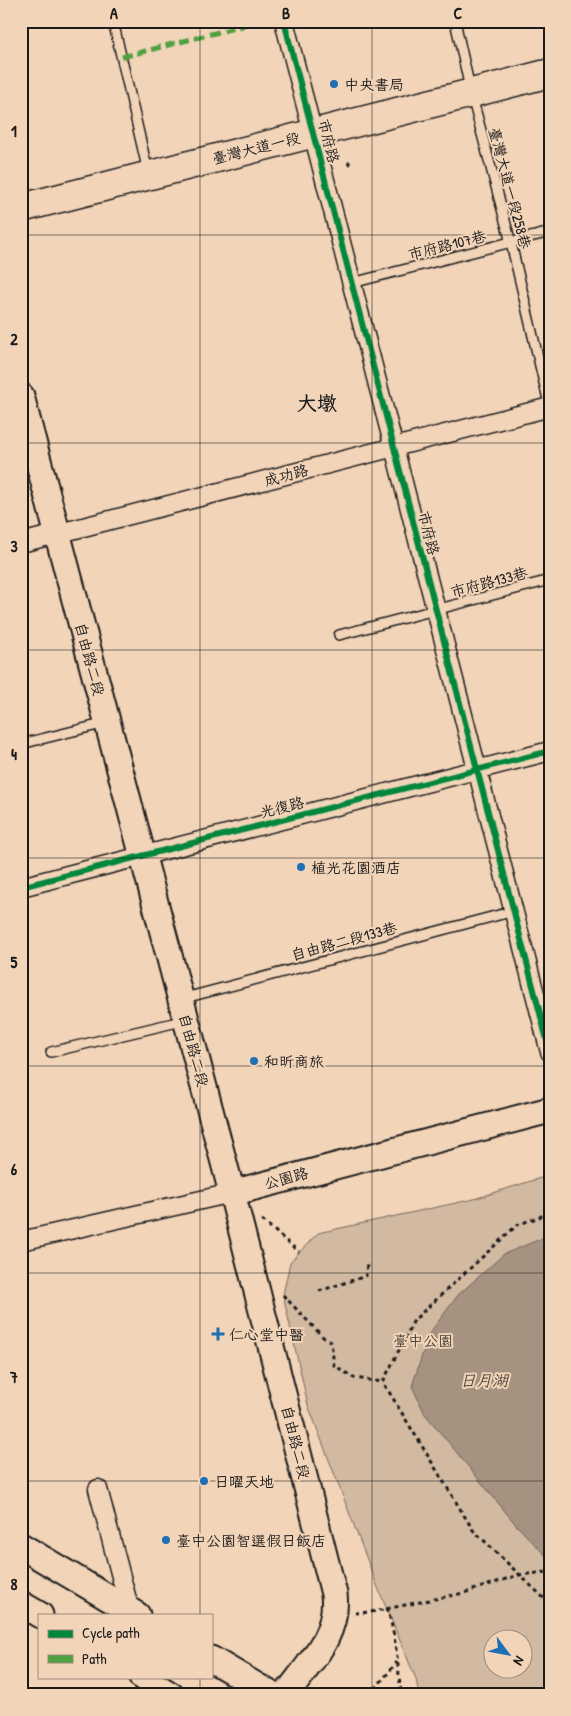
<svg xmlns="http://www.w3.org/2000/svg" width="571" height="1716" viewBox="0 0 571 1716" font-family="'Patrick Hand','LXGW WenKai TC',sans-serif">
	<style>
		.green { fill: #d2b9a1; stroke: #776a5e; fill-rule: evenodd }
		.water { fill: #a69281; stroke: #6f6359 }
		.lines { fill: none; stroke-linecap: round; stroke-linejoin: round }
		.lane-casing { stroke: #1c1c1c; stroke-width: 12 }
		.street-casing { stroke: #1c1c1c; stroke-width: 21 }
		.secondary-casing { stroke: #1c1c1c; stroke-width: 29 }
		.primary-casing { stroke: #1c1c1c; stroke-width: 31 }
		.path { stroke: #1c1c1c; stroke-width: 3; stroke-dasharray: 4 4; stroke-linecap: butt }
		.lane { stroke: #f2d4b8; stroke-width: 9 }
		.street { stroke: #f2d4b8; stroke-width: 18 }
		.secondary { stroke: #f2d4b8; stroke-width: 25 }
		.primary { stroke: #f2d4b8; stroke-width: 28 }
		.quiet { stroke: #4fa141; stroke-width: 5; stroke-dasharray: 10 5; stroke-linecap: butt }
		.cycleway-casing { stroke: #f2d4b8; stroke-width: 9 }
		.cycleway { stroke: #00873e; stroke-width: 6 }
		.grid { fill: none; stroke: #1c1c1c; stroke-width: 1; stroke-opacity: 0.55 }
		.poi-dot { fill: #1f6fb2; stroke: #f2d4b8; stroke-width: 2 }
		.labels { text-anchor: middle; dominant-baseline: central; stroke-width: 4; stroke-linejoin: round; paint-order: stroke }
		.poi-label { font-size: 15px; fill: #1c1c1c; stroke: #f2d4b8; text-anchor: start }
		.street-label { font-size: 15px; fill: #1c1c1c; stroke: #f2d4b8 }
		.park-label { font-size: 15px; fill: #4a433d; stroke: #f2d4b8 }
		.water-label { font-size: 16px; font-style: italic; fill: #4c453f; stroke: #f2d4b8 }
		.district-label { font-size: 20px; font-weight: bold; fill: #1c1c1c; stroke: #f2d4b8 }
		.neatline { fill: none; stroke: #1c1c1c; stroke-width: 2 }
		.grid-label { font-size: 16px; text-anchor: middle; font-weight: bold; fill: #1c1c1c }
	</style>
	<rect width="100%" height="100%" fill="#f2d4b8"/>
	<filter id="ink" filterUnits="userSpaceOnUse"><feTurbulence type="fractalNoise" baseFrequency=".02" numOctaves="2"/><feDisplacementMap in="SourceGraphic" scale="10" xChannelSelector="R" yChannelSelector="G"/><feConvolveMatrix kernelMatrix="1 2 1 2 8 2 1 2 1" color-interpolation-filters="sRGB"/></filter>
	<g filter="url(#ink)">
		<path class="green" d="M550 1175V1695H419L416 1679 378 1588 308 1405 283 1295 290 1262 318 1233 474 1199ZM494 1638H524V1668H494Z"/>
		<polygon class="water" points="550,1235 550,1560 517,1526 425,1414 412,1386 429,1334 458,1295 504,1254"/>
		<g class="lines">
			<defs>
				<g id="lane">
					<polyline points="113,21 148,172"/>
					<polyline points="455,21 471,93 511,243 550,408"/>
					<polyline points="352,283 550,232"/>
					<polyline points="339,635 550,580"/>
					<polyline points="21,744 106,723"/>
					<polyline points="181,999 514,911"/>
					<polyline points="51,1052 186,1020"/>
				</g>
				<g id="street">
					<polyline points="284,21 550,1052"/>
					<polyline points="21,543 550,407"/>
					<polyline points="21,887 550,751"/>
					<polyline points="21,1241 232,1193"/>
					<polyline points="98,1489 130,1611"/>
				</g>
				<g id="secondary">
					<path d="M21 396 232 1193 334 1594C339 1635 309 1663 286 1695"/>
					<polyline points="232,1193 550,1110"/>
					<polyline points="21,1546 137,1615"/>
					<polyline points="21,1604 40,1615"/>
					<polyline points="211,1659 272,1695"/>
					<polyline points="142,1677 171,1695"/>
				</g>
				<polyline id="primary" points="21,208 550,73"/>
			</defs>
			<use href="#lane" class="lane-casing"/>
			<use href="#street" class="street-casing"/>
			<use href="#secondary" class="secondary-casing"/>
			<use href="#primary" class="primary-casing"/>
			<g class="path">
				<polyline points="348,165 351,159"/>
				<polyline points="21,246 23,243"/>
				<polyline points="550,1213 517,1225 414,1320 383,1382 473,1530 550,1604"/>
				<polyline points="262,1220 299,1252"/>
				<polyline points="319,1291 366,1276 367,1263"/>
				<polyline points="283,1295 323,1337 331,1342 334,1365 354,1378 383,1382"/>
				<path d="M387 1608C396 1636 398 1666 401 1695"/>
				<polyline points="355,1613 371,1612 464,1593 518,1575 548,1572 550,1570"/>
				<polyline points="370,1695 397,1662"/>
			</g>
			<use href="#lane" class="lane"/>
			<use href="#street" class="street"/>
			<use href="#secondary" class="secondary"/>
			<use href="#primary" class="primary"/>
			<polyline class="quiet" points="122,57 242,26 253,21"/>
			<defs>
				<g id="cycleway">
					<polyline points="284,21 550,1052"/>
					<polyline points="21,887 550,751"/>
				</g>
			</defs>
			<use href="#cycleway" class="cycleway-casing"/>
			<use href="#cycleway" class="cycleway"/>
		</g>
	</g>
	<path class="grid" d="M200 21V1615M372 21V1695M21 235H550M21 443H550M21 650H550M21 858H550M21 1066H550M21 1273H550M21 1481H550M200 1677V1695"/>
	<g class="poi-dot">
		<circle cx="334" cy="84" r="5"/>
		<circle cx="301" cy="867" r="5"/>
		<circle cx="254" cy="1061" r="5"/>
		<path d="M215.5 1326.5h5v5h5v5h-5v5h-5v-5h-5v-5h5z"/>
		<circle cx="204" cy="1481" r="5"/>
		<circle cx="166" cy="1540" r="5"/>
	</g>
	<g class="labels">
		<g class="poi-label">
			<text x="344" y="84">中央書局</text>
			<text x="311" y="867">植光花園酒店</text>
			<text x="264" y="1061">和昕商旅</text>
			<text x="229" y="1334">仁心堂中醫</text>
			<text x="214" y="1481">日曜天地</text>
			<text x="176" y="1540">臺中公園智選假日飯店</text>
		</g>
		<g class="street-label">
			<text transform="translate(329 141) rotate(76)">市府路</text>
			<text transform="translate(256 148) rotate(-14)">臺灣大道一段</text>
			<text transform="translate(510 188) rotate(75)">臺灣大道一段258巷</text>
			<text transform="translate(447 245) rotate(-14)">市府路107巷</text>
			<text transform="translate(286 475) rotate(-15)">成功路</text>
			<text transform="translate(429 533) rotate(76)">市府路</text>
			<text transform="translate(489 582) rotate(-15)">市府路133巷</text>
			<text transform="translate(90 659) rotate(75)">自由路二段</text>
			<text transform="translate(282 807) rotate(-14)">光復路</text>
			<text transform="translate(344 941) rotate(-15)">自由路二段133巷</text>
			<text transform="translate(194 1050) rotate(75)">自由路二段</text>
			<text transform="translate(286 1178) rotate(-15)">公園路</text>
			<text transform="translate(296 1442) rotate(76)">自由路二段</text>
		</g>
		<g class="park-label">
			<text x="423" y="1340">臺中公園</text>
		</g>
		<g class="water-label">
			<text x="484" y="1380">日月湖</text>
		</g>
		<g class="district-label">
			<text x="317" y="402">大墩</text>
		</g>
	</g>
	<rect width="571" height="1716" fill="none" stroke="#f2d4b8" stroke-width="55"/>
	<rect x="38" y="1614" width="175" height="65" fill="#f2d4b8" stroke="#9c8a7a"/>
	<rect x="48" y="1630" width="25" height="8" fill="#00873e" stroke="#9c8a7a"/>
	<text x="82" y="1638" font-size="15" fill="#1c1c1c">Cycle path</text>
	<rect x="48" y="1655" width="25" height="8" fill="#4fa141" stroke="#9c8a7a"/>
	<text x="82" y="1664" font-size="15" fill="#1c1c1c">Path</text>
	<g transform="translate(508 1654) rotate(122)"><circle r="24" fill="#f2d4b8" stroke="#9c8a7a"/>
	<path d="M0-4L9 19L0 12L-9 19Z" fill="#1f6fb2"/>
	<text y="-8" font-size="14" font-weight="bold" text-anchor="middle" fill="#1c1c1c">N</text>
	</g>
	<rect x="28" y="28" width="516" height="1660" class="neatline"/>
	<g class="grid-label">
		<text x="114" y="19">A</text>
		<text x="286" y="19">B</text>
		<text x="458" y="19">C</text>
		<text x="14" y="137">1</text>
		<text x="14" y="345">2</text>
		<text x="14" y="552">3</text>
		<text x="14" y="760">4</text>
		<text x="14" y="968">5</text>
		<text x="14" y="1175">6</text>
		<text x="14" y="1383">7</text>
		<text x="14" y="1590">8</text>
	</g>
</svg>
